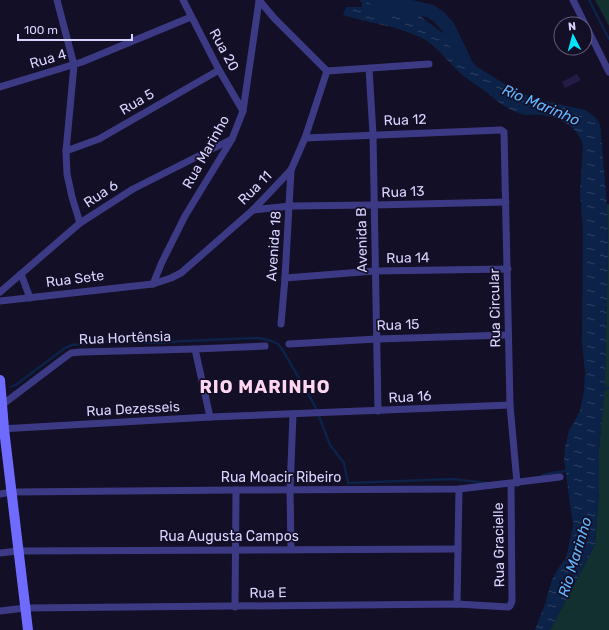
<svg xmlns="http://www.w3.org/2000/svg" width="609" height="630" viewBox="0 0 609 630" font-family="Rubik,sans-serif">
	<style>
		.grass { fill: #12302f }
		.water { fill: url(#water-ripples) }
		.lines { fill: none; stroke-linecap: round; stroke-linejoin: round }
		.stream { stroke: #0c2248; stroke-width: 2.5 }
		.river { stroke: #0c2248; stroke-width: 14 }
		.building { fill: #241b47 }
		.minor { stroke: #3d3a85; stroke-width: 7 }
		.secondary { stroke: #6f6bff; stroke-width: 10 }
		.labels { text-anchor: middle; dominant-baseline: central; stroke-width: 3.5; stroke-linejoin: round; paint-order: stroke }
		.street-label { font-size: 14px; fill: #d9d4ff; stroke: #130f26 }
		.water-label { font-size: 15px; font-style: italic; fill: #62b6ff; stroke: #130f26 }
		.district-label { font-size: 18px; font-weight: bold; letter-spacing: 1px; fill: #ffd6f0; stroke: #130f26 }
	</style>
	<defs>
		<pattern id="water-ripples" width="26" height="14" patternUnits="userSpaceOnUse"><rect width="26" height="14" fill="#0c2248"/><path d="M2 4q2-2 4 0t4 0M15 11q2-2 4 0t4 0" fill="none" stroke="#2f4163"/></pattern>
	</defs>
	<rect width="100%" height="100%" fill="#130f26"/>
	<g class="grass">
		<polygon points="595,0 609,0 609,26"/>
		<polygon points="609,204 609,630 550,630 583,568 595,544 599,492 599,450 605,381 608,251 607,205"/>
	</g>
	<path class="water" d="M359 0H399L457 44 477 67 513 89 526 95 540 100 586 110 596 118 600 124 607 205 608 251 605 381 599 450V492L595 544 583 568 550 630H535L545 604 552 580 559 567 566 558 573 526 564 459 565 447 569 431 580 411 584 391 585 372 582 342 583 230 580 192 583 146C580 128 559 117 542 115 534 114 526 116 518 113 506 109 495 99 485 91 477 85 468 80 460 73 449 63 440 50 427 41 402 26 371 24 343 15L346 7H362V3Z"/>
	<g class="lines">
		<g class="stream">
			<polyline points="589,0 609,39"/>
			<polyline points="11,387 17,384 65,348 72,345 115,341 158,343 184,341 259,338 272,341 278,344 282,349 315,406 330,445 344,463 348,483 452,479 487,483"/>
			<polyline points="602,390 609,388"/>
			<path d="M541 476C546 473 561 472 567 471"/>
		</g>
		<polyline class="river" points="376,0 383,8 407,6 430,11 439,17 448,27 464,60"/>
	</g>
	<polygon class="building" points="577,74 581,80 565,88 562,82"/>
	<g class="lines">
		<g class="minor">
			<polyline points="57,0 74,65 66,151 67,174 72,197 80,223"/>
			<polyline points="183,0 219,70 243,111"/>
			<polyline points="259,0 274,18 327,71"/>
			<polyline points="573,0 609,72"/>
			<polyline points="369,69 373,134 378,411"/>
			<polyline points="327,71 429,64"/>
			<polyline points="0,87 82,62 191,17"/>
			<polyline points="305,138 501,130 504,132 510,405 517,483"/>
			<polyline points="66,151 99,139 219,70"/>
			<polyline points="253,210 290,206 374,205 506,202"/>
			<polyline points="21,274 30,298"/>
			<polyline points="285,278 375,271 508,269"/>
			<polyline points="153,284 162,262 185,216 232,139 243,111 259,1"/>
			<polyline points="0,292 80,223 133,189 232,139"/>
			<polyline points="0,301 153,284 171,278 181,273 253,210 291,170 305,138 327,71"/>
			<polyline points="281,324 285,278 291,170"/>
			<polyline points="289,344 377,339 508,335"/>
			<polyline points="195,349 210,417"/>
			<polyline points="2,405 64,358 71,353 81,352 195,349 265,346"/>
			<polyline points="0,429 210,417 510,405"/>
			<polyline points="0,494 12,492 236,490 459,489 560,477"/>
			<polyline points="291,549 290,490 293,414"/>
			<polyline points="0,553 18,551 458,549"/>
			<polyline points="457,604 459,489"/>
			<polyline points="235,607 236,490"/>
			<polyline points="0,611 25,608 457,604 508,607 510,606 512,601 511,484"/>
		</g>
		<polyline class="secondary" points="0,380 4,429 28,630"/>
	</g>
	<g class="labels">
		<g class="street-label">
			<text transform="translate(224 50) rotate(61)">Rua 20</text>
			<text transform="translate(48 59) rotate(-16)">Rua 4</text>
			<text transform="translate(137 102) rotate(-30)">Rua 5</text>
			<text transform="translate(405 120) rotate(-2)">Rua 12</text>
			<text transform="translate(206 152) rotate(-61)">Rua Marinho</text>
			<text transform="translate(255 188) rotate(-45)">Rua 11</text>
			<text transform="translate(403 192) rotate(-2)">Rua 13</text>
			<text transform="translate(101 194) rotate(-33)">Rua 6</text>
			<text transform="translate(362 240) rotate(-91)">Avenida B</text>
			<text transform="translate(274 246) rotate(-86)">Avenida 18</text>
			<text transform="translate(408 258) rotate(-1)">Rua 14</text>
			<text transform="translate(75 279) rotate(-7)">Rua Sete</text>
			<text transform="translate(495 308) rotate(-91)">Rua Circular</text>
			<text transform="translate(398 325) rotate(-2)">Rua 15</text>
			<text transform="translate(125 338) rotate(-2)">Rua Hortênsia</text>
			<text transform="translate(410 397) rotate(-3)">Rua 16</text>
			<text transform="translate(133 409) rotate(-3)">Rua Dezesseis</text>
			<text x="281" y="477">Rua Moacir Ribeiro</text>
			<text x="229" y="536">Rua Augusta Campos</text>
			<text transform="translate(499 545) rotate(-91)">Rua Gracielle</text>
			<text transform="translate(268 593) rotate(-1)">Rua E</text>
		</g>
		<g class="water-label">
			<text transform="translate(541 105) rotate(23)">Rio Marinho</text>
			<text transform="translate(575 557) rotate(-73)">Rio Marinho</text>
		</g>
		<g class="district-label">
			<text x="265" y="387">RIO MARINHO</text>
		</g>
	</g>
	<g transform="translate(573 36) rotate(354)"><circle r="19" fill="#130f26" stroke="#625e7d"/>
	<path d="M0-3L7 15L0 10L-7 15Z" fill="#00e5ff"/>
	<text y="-6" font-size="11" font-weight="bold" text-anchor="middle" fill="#d9d4ff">N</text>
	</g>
	<path d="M18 34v6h114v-6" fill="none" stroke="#d9d4ff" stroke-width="2"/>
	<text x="24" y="34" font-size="12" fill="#d9d4ff" stroke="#130f26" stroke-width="3" paint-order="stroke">100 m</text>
</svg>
